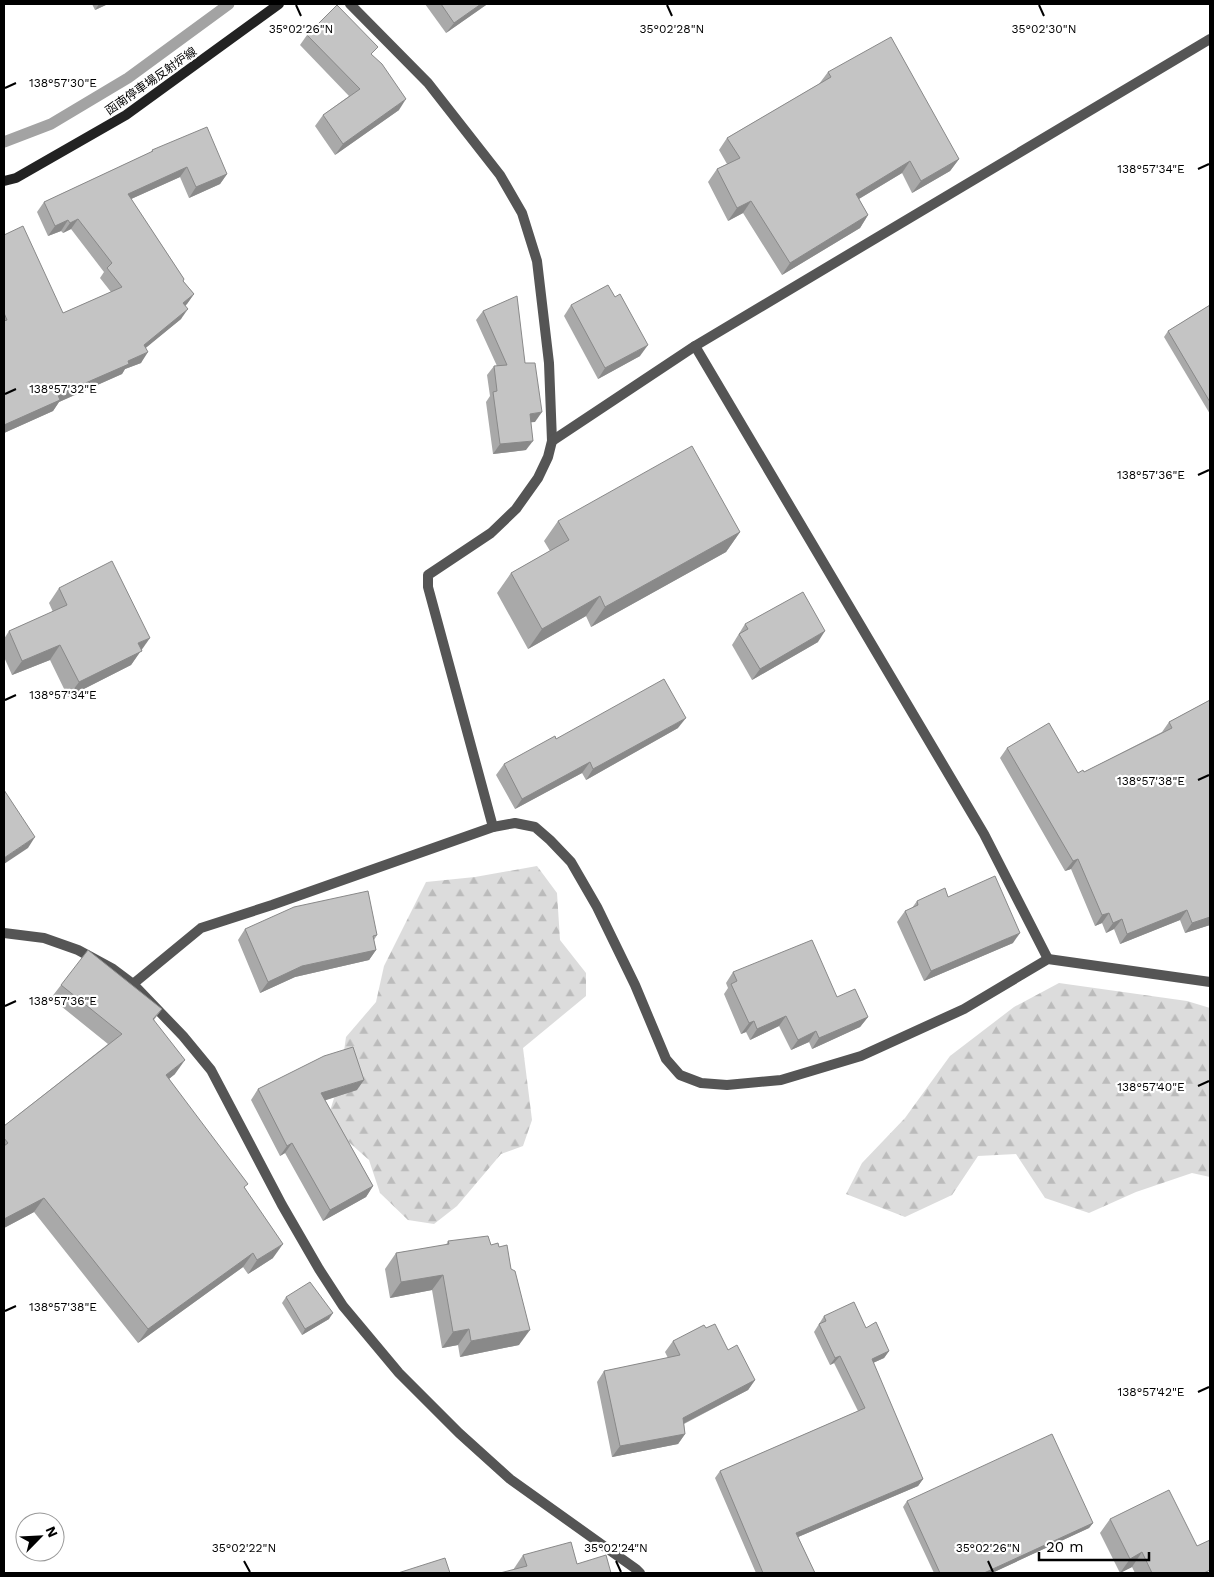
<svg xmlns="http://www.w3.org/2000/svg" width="1214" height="1577" viewBox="0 0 1214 1577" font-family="'Work Sans','Noto Sans JP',sans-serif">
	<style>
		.forest { fill: url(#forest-firs) }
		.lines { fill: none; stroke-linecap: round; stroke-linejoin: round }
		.stream { stroke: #a3a3a3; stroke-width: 11 }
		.minor { stroke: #555; stroke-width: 10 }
		.tertiary { stroke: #555; stroke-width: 10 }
		.secondary { stroke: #222; stroke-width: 10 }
		.wall { fill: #a9a9a9 }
		.shaded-wall { fill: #898989 }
		.building { fill: #c4c4c4; stroke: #898989 }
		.ticks { fill: none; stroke: #000; stroke-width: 2 }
		.labels { text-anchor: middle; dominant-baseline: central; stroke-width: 4.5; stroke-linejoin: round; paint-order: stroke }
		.street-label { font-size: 12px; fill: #000; stroke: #fff }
		.ticks-label { font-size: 12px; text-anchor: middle; fill: #000; stroke: #fff; stroke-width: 4.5; stroke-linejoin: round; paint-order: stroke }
	</style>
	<defs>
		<pattern id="forest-firs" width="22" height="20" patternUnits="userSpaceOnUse" patternTransform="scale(1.25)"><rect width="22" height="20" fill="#dcdcdc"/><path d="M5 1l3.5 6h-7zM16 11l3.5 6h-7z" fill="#bbb"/></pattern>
	</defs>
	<rect width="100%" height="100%" fill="#fff"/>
	<g class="forest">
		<polygon points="537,866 557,893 560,940 586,973 586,996 523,1048 532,1120 523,1146 501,1154 457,1206 434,1224 408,1220 380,1193 369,1160 342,1136 330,1111 340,1079 346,1037 376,1002 384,966 426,882 475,877"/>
		<polygon points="1059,983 1187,1001 1210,1008 1210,1177 1192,1173 1136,1192 1089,1213 1045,1198 1016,1154 978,1156 952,1195 905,1217 846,1194 862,1163 905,1118 950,1056 1014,1007"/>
	</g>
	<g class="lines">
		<polyline class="stream" points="4,142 51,124 128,78 229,4"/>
		<g class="minor">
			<polyline points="350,4 428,83 500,175 522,213 537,261 549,363 552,441 548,457 538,478 516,509 491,533 428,575 428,587 493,827"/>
			<polyline points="695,346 984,834 1048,959"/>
			<polyline points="552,441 695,346 1210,39"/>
			<polyline points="133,984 201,928 272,905 493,827 515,823 535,827 550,840 571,862 597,907 635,985 666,1059 680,1075 701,1083 727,1085 781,1080 861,1056 964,1009 1048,959 1210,982"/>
		</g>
		<polyline class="tertiary" points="4,933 44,938 78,950 113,969 133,984 183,1036 211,1070 282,1205 319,1269 343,1306 399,1373 459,1433 510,1479 636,1569 640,1573"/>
		<polyline class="secondary" points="4,181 16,178 126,115 279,4"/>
	</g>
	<g class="wall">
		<polygon points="92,4 108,4 95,10"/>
		<polygon points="425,4 487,4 486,5 446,33"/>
		<polygon points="307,35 372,55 399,110 335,155 315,126 323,115 349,96 300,45"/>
		<polygon points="828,72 959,159 950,171 912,193 902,173 859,199 868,215 860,228 782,275 743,213 728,221 708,182 717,169 727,164 719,150 727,138 819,84"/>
		<polygon points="152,150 227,174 220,184 189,198 180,177 131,199 184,279 183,281 194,294 186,305 181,319 145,348 141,363 125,369 122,374 59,402 53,411 4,433 4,235 63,313 111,292 100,278 104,272 71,229 63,233 61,231 48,236 37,212 44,202 151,152"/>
		<polygon points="571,305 640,356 598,379 564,316"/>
		<polygon points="1210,305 1210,414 1164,337 1168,331"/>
		<polygon points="483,311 525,363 535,422 531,422 526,450 493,454 486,402 490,396 487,375 494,366 497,366 476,320"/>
		<polygon points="558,521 740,532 726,552 591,627 586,616 528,649 497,593 511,573 550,551 544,541"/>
		<polygon points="59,588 141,650 131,665 68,697 50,660 12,675 4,657 4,639 9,631 53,612 49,603"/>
		<polygon points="745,624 818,642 752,680 732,645"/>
		<polygon points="1210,700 1210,926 1210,925 1185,933 1180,920 1120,944 1114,929 1106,933 1102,923 1095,926 1071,869 1065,871 1000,758 1007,748 1078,773 1084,772 1162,732 1169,722"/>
		<polygon points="678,728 586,780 582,773 515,809 496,775 504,764 556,739"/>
		<polygon points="948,897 1013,943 924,981 897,922 905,911 912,908 917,901"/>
		<polygon points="245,929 377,935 374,940 376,950 369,960 295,977 260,993 238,940"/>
		<polygon points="733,972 837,997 868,1017 860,1027 812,1049 809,1042 791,1050 779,1026 750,1040 746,1032 741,1034 724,994 728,988 726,983"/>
		<polygon points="61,985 162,1009 154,1020 175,1074 169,1079 245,1188 273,1258 248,1274 243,1267 138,1343 34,1212 4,1228 4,1126 108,1044 51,998"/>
		<polygon points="258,1089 357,1090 325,1100 373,1186 366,1197 323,1221 285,1153 280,1156 251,1100"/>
		<polygon points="448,1241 491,1245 519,1345 460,1357 458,1345 442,1348 432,1290 390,1298 385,1269 396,1253 446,1245"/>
		<polygon points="286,1297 329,1319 302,1335 282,1303"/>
		<polygon points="824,1316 866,1328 889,1351 884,1358 873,1363 923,1479 918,1486 798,1537 815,1573 756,1573 715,1478 720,1471 858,1411 834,1363 830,1365 814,1332"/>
		<polygon points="706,1328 728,1350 755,1380 748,1390 684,1424 685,1434 678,1444 612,1457 597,1382 604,1371 668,1358 665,1352 673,1341"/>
		<polygon points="907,1501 1093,1523 1089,1528 992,1573 934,1573 903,1507"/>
		<polygon points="1110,1519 1210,1573 1135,1573 1132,1567 1120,1573 1100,1533"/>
		<polygon points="523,1555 577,1564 611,1573 513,1570"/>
	</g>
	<g class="shaded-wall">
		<polygon points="99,4 108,4 95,10"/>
		<polygon points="481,4 487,4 486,5 446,33 454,23"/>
		<polygon points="406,99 399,110 335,155 343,144"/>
		<polygon points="959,159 950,171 912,193 921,181"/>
		<polygon points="910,161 902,173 847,206 856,194"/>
		<polygon points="187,167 180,177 120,204 128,194"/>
		<polygon points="227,174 220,184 189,198 196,187"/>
		<polygon points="751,201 743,213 728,221 737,208"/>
		<polygon points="868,215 860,228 782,275 790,263"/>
		<polygon points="78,219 71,229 63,233 70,223"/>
		<polygon points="68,220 61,231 48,236 55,226"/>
		<polygon points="194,294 187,304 176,313 183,303"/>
		<polygon points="188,309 181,319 136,356 144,345"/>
		<polygon points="648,345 640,356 598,379 605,368"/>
		<polygon points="148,352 141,363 125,369 122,374 59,402 53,411 4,433 4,425 58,395 128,361"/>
		<polygon points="542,412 535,422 523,423 530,414"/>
		<polygon points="533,441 526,450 493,454 500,444"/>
		<polygon points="740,532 726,552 591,627 605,607"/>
		<polygon points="600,596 586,616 528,649 542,629"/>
		<polygon points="825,631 818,642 752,680 760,669"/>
		<polygon points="150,638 131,665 68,697 79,682 138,643"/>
		<polygon points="60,645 50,660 12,675 22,661"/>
		<polygon points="686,718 678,728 586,780 593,769"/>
		<polygon points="590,762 582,773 515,809 522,799"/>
		<polygon points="35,837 28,848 4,864 4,858"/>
		<polygon points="1078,859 1071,869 1065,871 1073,861"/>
		<polygon points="1187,910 1180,920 1120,944 1127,934"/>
		<polygon points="1109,913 1102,923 1095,926 1102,915"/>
		<polygon points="1210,917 1210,925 1185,933 1192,923"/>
		<polygon points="1122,919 1114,929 1106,933 1113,923"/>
		<polygon points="1020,933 1013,943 924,981 931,971"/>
		<polygon points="376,950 369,960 295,977 260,993 268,982 302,966"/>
		<polygon points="786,1016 779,1026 750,1040 757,1029"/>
		<polygon points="868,1017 860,1027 812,1049 819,1038"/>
		<polygon points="754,1021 746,1032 741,1034 749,1023"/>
		<polygon points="816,1031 809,1042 791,1050 798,1040"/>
		<polygon points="185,1060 175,1074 156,1089 166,1075"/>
		<polygon points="364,1080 357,1090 314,1104 321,1093"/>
		<polygon points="292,1143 285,1153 280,1156 287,1146"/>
		<polygon points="373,1186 366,1197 323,1221 330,1210"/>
		<polygon points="44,1198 34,1212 4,1228 4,1219"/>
		<polygon points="283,1244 273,1258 248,1274 257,1260"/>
		<polygon points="253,1253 243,1267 138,1343 148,1329"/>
		<polygon points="443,1275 432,1290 390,1298 401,1282"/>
		<polygon points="333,1313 329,1319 302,1335 305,1329"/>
		<polygon points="469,1329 458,1345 442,1348 453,1332"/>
		<polygon points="530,1330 519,1345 460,1357 471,1341"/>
		<polygon points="889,1351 884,1358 866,1366 872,1359"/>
		<polygon points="840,1356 834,1363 830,1365 835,1358"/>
		<polygon points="755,1380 748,1390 675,1428 683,1418"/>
		<polygon points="685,1434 678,1444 612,1457 620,1446"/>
		<polygon points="923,1479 918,1486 791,1540 796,1533"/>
		<polygon points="1093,1523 1089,1528 992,1573 984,1573"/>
		<polygon points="1142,1552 1132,1567 1120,1573 1130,1559"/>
	</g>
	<g class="building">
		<polygon points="441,4 481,4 454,23"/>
		<polygon points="337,5 378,47 371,54 382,64 406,99 343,144 323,115 360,89 307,35"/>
		<polygon points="891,37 959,159 921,181 910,161 856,194 868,215 790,263 751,201 737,208 717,169 740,158 727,138 831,77 828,72"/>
		<polygon points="207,127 227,174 196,187 187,167 128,194 184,279 183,281 194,294 183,303 188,309 144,345 148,352 128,361 129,364 58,395 60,400 4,425 4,321 7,320 4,313 4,235 23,226 63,313 122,287 107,268 112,263 78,219 70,223 68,220 55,226 44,202 153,151 152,150"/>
		<polygon points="608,285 615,297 620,294 648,345 605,368 571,305"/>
		<polygon points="517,296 525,363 535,363 542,412 530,414 533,441 500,444 493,392 497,391 494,366 507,365 483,311"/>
		<polygon points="1210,305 1210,402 1168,331"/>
		<polygon points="692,446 740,532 605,607 600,596 542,629 511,573 569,540 558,521"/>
		<polygon points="112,561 150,638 138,643 142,651 79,682 60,645 22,661 9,631 67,605 59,588"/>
		<polygon points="803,592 825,631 760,669 739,634 748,629 745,624"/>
		<polygon points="664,679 686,718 593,769 590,762 522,799 504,764 555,736 556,739"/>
		<polygon points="1210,700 1210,917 1192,923 1187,910 1127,934 1122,919 1113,923 1109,913 1102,915 1078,859 1073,861 1007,748 1049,723 1078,773 1083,770 1084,772 1172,728 1169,722"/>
		<polygon points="4,790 35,837 4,858"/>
		<polygon points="995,876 1020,933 931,971 905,911 918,905 917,901 945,888 948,897"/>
		<polygon points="368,891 377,935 373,936 376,950 302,966 268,982 245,929 294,907"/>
		<polygon points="812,940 837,997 855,989 868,1017 819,1038 816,1031 798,1040 786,1016 757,1029 754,1021 749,1023 731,984 737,981 733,972"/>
		<polygon points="88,950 162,1009 153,1019 185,1060 166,1075 248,1184 244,1187 283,1244 257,1260 253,1253 148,1329 44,1198 4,1219 4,1146 8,1143 4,1138 4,1126 122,1034 61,985"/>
		<polygon points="353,1047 364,1080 321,1093 373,1186 330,1210 292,1143 287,1146 258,1089 324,1056"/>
		<polygon points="488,1236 491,1245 498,1243 499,1247 507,1245 511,1269 515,1271 530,1330 471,1341 469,1329 453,1332 443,1275 401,1282 396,1253 449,1244 448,1241"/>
		<polygon points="310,1282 333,1313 305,1329 286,1297"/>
		<polygon points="854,1302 866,1328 876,1322 889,1351 872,1359 923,1479 796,1533 815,1573 762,1573 763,1573 720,1471 865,1408 840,1356 835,1358 819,1324 826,1321 824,1316"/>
		<polygon points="715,1324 728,1350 737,1345 755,1380 683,1418 685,1434 620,1446 604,1371 680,1355 673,1341 704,1325 706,1328"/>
		<polygon points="1052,1434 1093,1523 984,1573 940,1573 907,1501"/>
		<polygon points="1169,1490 1197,1546 1210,1540 1210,1570 1204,1573 1152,1573 1142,1552 1130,1559 1110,1519"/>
		<polygon points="571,1542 577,1564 606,1555 611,1573 500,1573 527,1566 523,1555"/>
		<polygon points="445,1558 450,1573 398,1573"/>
	</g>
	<path class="ticks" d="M296 5 301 16M667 5 672 16M1039 5 1044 16M5 88 16 83M1198 169 1209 164M5 394 16 389M1198 475 1209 470M5 700 16 695M1198 780 1209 775M5 1006 16 1001M1198 1086 1209 1081M5 1311 16 1306M1198 1392 1209 1387M244 1561 250 1572M616 1561 621 1572M988 1561 993 1572"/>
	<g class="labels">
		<g class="street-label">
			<text transform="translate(151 81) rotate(-35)">函南停車場反射炉線</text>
		</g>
	</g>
	<g class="ticks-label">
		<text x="672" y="33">35°02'28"N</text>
		<text x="1044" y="33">35°02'30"N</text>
		<text x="301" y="33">35°02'26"N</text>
		<text x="63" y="87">138°57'30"E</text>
		<text x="1151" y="173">138°57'34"E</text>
		<text x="63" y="393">138°57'32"E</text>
		<text x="1151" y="479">138°57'36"E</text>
		<text x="63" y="699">138°57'34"E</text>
		<text x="1151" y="785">138°57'38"E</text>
		<text x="63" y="1005">138°57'36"E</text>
		<text x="1151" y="1091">138°57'40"E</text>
		<text x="63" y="1311">138°57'38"E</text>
		<text x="1151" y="1396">138°57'42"E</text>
		<text x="244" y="1552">35°02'22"N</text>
		<text x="616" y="1552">35°02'24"N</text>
		<text x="988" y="1552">35°02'26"N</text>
	</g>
	<rect width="1214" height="1577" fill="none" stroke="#000000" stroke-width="10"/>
	<g transform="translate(40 1537) rotate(66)"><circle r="24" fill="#ffffff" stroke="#999999"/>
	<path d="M0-4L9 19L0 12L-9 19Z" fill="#000000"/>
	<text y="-8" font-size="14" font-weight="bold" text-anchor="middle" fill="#000000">N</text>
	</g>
	<path d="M1039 1552v8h110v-8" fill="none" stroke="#000000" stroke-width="2.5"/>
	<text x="1046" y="1552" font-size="15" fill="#000000" stroke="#ffffff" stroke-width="4" paint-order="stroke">20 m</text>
</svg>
